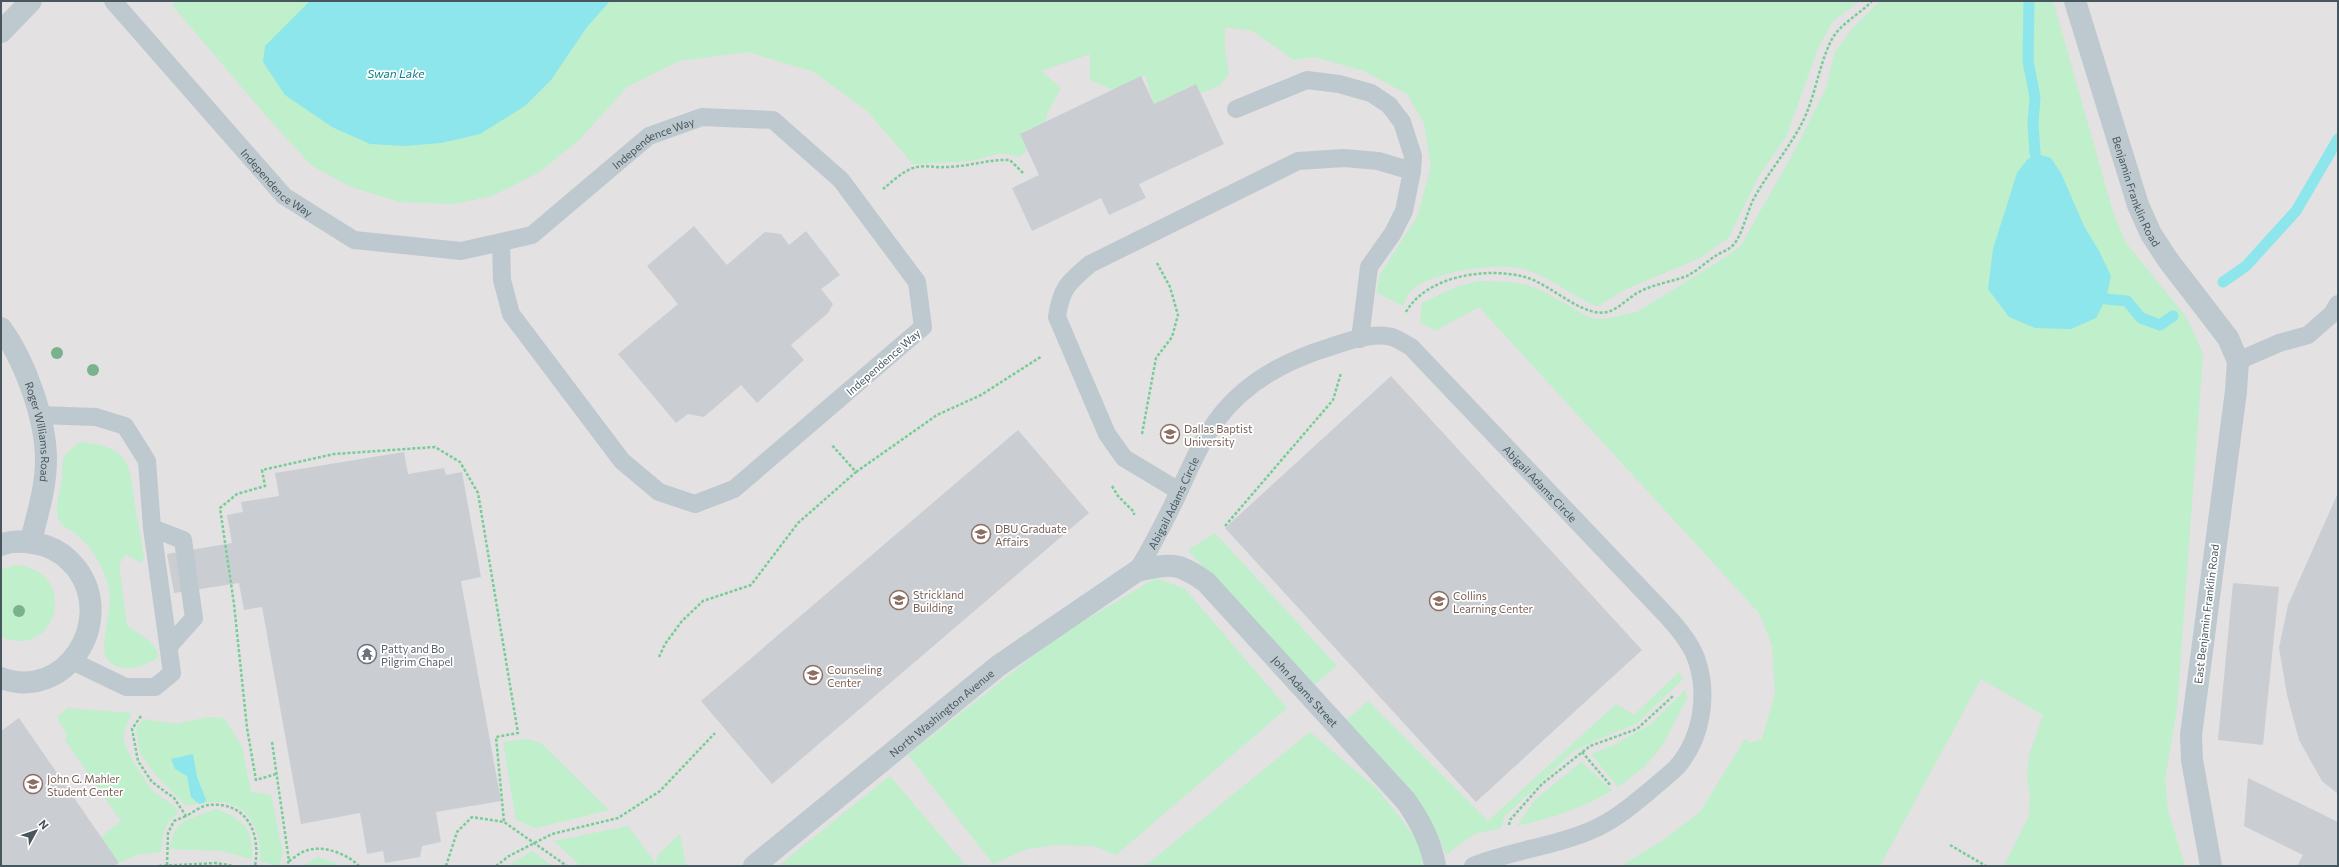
<svg xmlns="http://www.w3.org/2000/svg" width="2339" height="867" viewBox="0 0 2339 867" font-family="Commissioner,sans-serif">
	<style>
		.education { fill: #e3e1e2 }
		.green { fill: #bfefcb }
		.water { fill: #8ce6ec }
		.lines { fill: none; stroke-linecap: round; stroke-linejoin: round }
		.stream { stroke: #8ce6ec; stroke-width: 11 }
		.building { fill: #caced2 }
		.path { stroke: #77cd96; stroke-width: 2.5; stroke-dasharray: 3 2; stroke-linecap: butt }
		.lane { stroke: #bec9cf; stroke-width: 18 }
		.street { stroke: #bec9cf; stroke-width: 22 }
		.tree { fill: #7ab28e }
		.labels { text-anchor: middle; dominant-baseline: central; stroke-width: 3.5; stroke-linejoin: round; paint-order: stroke }
		.street-label { font-size: 11px; fill: #48565d; stroke: #fff }
		.education-label { font-size: 11px; fill: #785e54; stroke: #fff; text-anchor: start }
		.worship-label { font-size: 11px; fill: #5b616d; stroke: #fff; text-anchor: start }
		.water-label { font-size: 12px; font-style: italic; fill: #0e7d84; stroke: #fff }
	</style>
	<rect width="100%" height="100%" fill="#f2f0f0"/>
	<rect class="education" x="1" y="1" width="2337" height="865"/>
	<g class="green">
		<path d="M176 1H1860L1833 21 1818 48 1786 137 1758 177 1729 237 1700 258 1624 290 1598 306C1572 298 1547 272 1518 268 1493 263 1427 272 1410 292 1407 296 1405 302 1403 306L1377 293 1379 276 1417 217 1431 167 1424 123 1407 94 1364 71 1315 57 1294 60 1252 31 1225 27V52L1229 73 1220 86 1200 93 1195 84 1154 104 1145 75 1113 90 1090 80V54L1041 71 1061 88 1047 114 1046 121 1020 134 1027 150 1019 157 1002 153 971 161 913 164 867 111 814 72 748 52 679 61 627 87 579 140 538 173 492 196 454 204 400 202 351 187 311 165 268 118 172 5Z"/>
		<polygon points="1880,1 2053,1 2113,212 2126,243 2187,318 2203,354 2177,708 2165,779 2168,811 2185,866 2004,866 2029,816 2030,796 2027,776 2029,755 2043,715 1981,679 1880,866 1621,866 1666,838 1700,812 1745,739 1751,743 1762,739 1775,693 1772,645 1759,613 1479,307 1435,331 1420,322 1422,303 1458,286 1479,281 1511,282 1528,285 1546,293 1590,318 1605,319 1637,312 1715,264 1740,247 1796,148 1826,88 1835,52 1853,28"/>
		<path d="M81 442C131 448 129 463 135 506 138 524 142 541 144 558L141 563 126 554 119 564 127 626C138 633 158 643 158 657 146 667 120 674 108 660 97 648 114 609 109 589 105 569 93 548 77 535 72 530 63 527 60 522 53 508 60 493 62 480 63 472 61 463 65 456 69 450 75 446 81 442Z"/>
		<polygon points="1215,533 1337,666 1311,687 1188,550"/>
		<path d="M15 565C81 570 58 661 1 637V569Z"/>
		<polygon points="1156,578 1185,589 1287,708 1116,855 1094,846 1055,845 1027,849 993,864 908,755 1057,637"/>
		<polygon points="1679,672 1683,679 1636,724 1603,737 1574,751 1505,816 1501,828 1474,834 1446,855 1437,832 1344,722 1368,701 1488,821 1616,704 1634,715"/>
		<polygon points="1685,690 1687,698 1662,746 1644,767 1618,787 1591,754 1616,744 1651,724"/>
		<path d="M68 708 132 713C128 721 123 731 124 740 125 750 146 784 153 791 162 800 174 801 178 813 163 823 163 835 161 852L136 855 119 863 101 837 121 821 65 740 67 735 57 717Z"/>
		<path d="M209 717 224 718 242 747 251 792 271 795 283 853 279 866 260 861C262 830 248 798 210 802 202 802 194 805 186 806L154 773 140 753 136 728 144 719 176 724Z"/>
		<polygon points="1310,732 1378,790 1424,848 1421,866 1145,866"/>
		<polygon points="527,739 541,743 609,810 536,828 516,820 503,742"/>
		<path d="M1581 762 1612 790C1582 809 1551 818 1517 826L1534 801Z"/>
		<polygon points="890,776 966,866 779,866 793,854"/>
		<path d="M216 809C244 820 253 828 252 859L221 851 169 849 175 830 184 821Z"/>
		<polygon points="628,826 656,864 658,855 680,834 686,866 581,866 554,841"/>
		<polygon points="532,851 552,866 508,866"/>
		<polygon points="317,857 336,863 338,866 303,866"/>
	</g>
	<g class="water">
		<polygon points="310,1 610,1 587,27 551,80 525,106 480,134 441,143 404,146 370,144 332,127 285,95 263,62 265,46"/>
		<polygon points="2035,153 2051,158 2061,173 2084,226 2099,251 2111,276 2106,299 2096,318 2071,329 2035,328 2009,317 1988,289 1993,249 2017,173 2027,160"/>
		<polygon points="193,754 197,777 206,800 204,803 199,804 191,797 187,776 175,769 171,759"/>
	</g>
	<g class="lines">
		<g class="stream">
			<polyline points="2029,1 2028,61 2035,97 2033,124 2035,153"/>
			<polyline points="2223,282 2246,266 2296,211 2338,139"/>
			<polyline points="2106,299 2127,301 2141,318 2160,325 2173,316"/>
		</g>
	</g>
	<g class="building">
		<polygon points="1141,76 1154,104 1196,84 1224,144 1139,184 1146,198 1109,215 1101,198 1032,231 1012,188 1039,175 1020,134"/>
		<polygon points="694,226 727,265 765,232 781,234 789,245 806,231 840,275 821,289 833,304 828,313 791,345 804,360 757,403 741,385 704,417 688,414 676,423 618,354 678,304 647,266"/>
		<polygon points="1391,376 1642,650 1476,802 1225,528"/>
		<polygon points="1018,430 1089,513 772,784 701,701"/>
		<polygon points="404,452 408,474 444,468 446,475 462,472 481,577 461,581 501,801 436,812 441,842 422,846 420,857 385,863 383,851 367,854 360,813 301,824 262,607 244,610 239,583 174,593 167,554 232,543 227,515 243,512 241,502 279,496 275,473"/>
		<polygon points="2338,493 2338,794 2322,781 2299,740 2287,695 2279,648 2288,605"/>
		<polygon points="2233,583 2279,587 2263,745 2218,740"/>
		<polygon points="19,718 119,863 114,866 1,866 1,731"/>
		<polygon points="2248,778 2338,822 2338,866 2297,866 2303,855 2244,826"/>
	</g>
	<g class="lines">
		<g class="path">
			<path d="M883 189C893 181 905 169 917 167 926 165 937 168 945 167 968 167 988 159 1010 160L1023 173"/>
			<path d="M1406 312C1427 275 1488 267 1525 277 1552 284 1587 323 1613 310 1622 305 1629 298 1637 293 1653 284 1671 282 1687 276 1697 271 1707 261 1717 255 1721 252 1727 251 1731 247 1741 240 1747 212 1753 200 1768 172 1790 148 1804 119 1816 93 1819 64 1832 39 1840 24 1860 14 1872 1"/>
			<polyline points="1142,434 1156,358 1172,337 1178,315 1170,287 1157,263"/>
			<polyline points="856,472 937,415 981,395 1042,356"/>
			<polyline points="1112,486 1118,496 1134,512 1134,515"/>
			<polyline points="1225,526 1333,400 1341,373"/>
			<polyline points="659,657 665,644 682,621 703,601 751,585 798,523 856,472 831,444"/>
			<path d="M141 716 132 729 138 761 152 782 174 798 186 816C192 813 201 806 208 805 247 801 261 833 255 866"/>
			<polyline points="272,742 289,861 286,866"/>
			<polyline points="1582,752 1611,786"/>
			<polyline points="276,774 256,780 247,728 234,604 220,508 237,494 265,486 262,470 334,454 435,447 460,462 478,493 518,733 496,737 504,822"/>
			<polyline points="1509,825 1510,820 1542,784 1590,746 1637,729 1673,696"/>
			<polyline points="1950,845 1986,866"/>
			<path d="M289 861C294 858 299 853 305 851 322 844 348 854 359 866"/>
			<polyline points="167,865 168,833 174,821 186,816"/>
			<polyline points="159,866 216,863 234,866"/>
			<polyline points="446,866 457,832 472,817 504,822 567,866"/>
			<polyline points="496,866 509,856 552,834 618,818 660,791 715,733"/>
		</g>
		<g class="lane">
			<path id="s1" d="M113 1 284 196 354 240 461 251 532 235 649 136 702 117 773 120 841 180 917 282 923 327 734 489 695 504 659 492 622 461 511 314 502 280 501 242"/>
			<polyline points="1236,109 1307,80 1339,84 1371,93 1389,105 1402,122 1413,156 1412,171"/>
			<polyline points="2238,361 2279,343 2308,335 2332,314 2338,304"/>
			<polyline points="39,415 96,417 125,426 147,461 152,528 172,673 155,687 126,687 72,661"/>
			<path d="M1179 491 1124 458 1107 434 1057 317C1061 288 1068 283 1090 264L1298 161 1344 158 1378 161 1412 171 1404 211 1393 233 1369 267 1360 339"/>
			<polyline points="152,528 183,540 194,618 169,646"/>
			<path id="s2" d="M1137 571C1152 546 1165 521 1177 496 1189 470 1200 443 1217 420 1244 383 1287 360 1330 347 1348 341 1373 332 1392 337 1398 339 1405 344 1411 347L1667 616C1678 628 1690 642 1696 658 1709 694 1702 738 1677 767 1668 776 1657 784 1647 793 1630 807 1613 821 1592 830 1554 847 1511 850 1473 866"/>
		</g>
		<g class="street">
			<path id="s3" d="M2075 1 2138 205 2151 234 2168 260 2228 338 2238 361 2236 391 2191 735 2192 760 2211 866"/>
			<polyline points="1,32 31,1"/>
			<path id="s4" d="M1 328C25 361 46 419 46 460 46 488 37 515 31 541"/>
			<path d="M1 545C15 539 31 542 46 546 58 550 69 559 77 569 116 622 65 702 1 678"/>
			<path id="s5" d="M754 866 998 666 1137 571C1171 563 1178 562 1206 582L1406 801C1420 821 1431 841 1435 866"/>
		</g>
	</g>
	<g class="tree">
		<circle cx="57" cy="353" r="6"/>
		<circle cx="93" cy="370" r="6"/>
		<circle cx="19" cy="611" r="6"/>
	</g>
	<defs>
		<symbol id="university-ring" viewBox="-11 -11 22 22"><circle r="9.5" fill="#fff" stroke="#8d6e63" stroke-width="1.5"/><path d="M0-5L7-2L0 1L-7-2ZM-4 1L0 2.5L4 1V4Q0 6-4 4Z" fill="#8d6e63"/></symbol>
		<symbol id="temple-ring" viewBox="-11 -11 22 22"><circle r="9.5" fill="#fff" stroke="#6b7280" stroke-width="1.5"/><path d="M0-6L5-2H3V0L6.5 2.5H4V6H1.5V3h-3V6H-4V2.5H-6.5L-3 0V-2H-5Z" fill="#6b7280"/></symbol>
	</defs>
	<g fill-rule="evenodd">
		<use href="#university-ring" x="1159" y="423" width="22" height="22"/>
		<use href="#university-ring" x="970" y="523" width="22" height="22"/>
		<use href="#university-ring" x="888" y="589" width="22" height="22"/>
		<use href="#university-ring" x="1428" y="590" width="22" height="22"/>
		<use href="#temple-ring" x="356" y="643" width="22" height="22"/>
		<use href="#university-ring" x="802" y="664" width="22" height="22"/>
		<use href="#university-ring" x="22" y="773" width="22" height="22"/>
	</g>
	<g class="labels">
		<g class="street-label">
			<text stroke="none"><textPath href="#s1" startOffset="676">Independence Way</textPath></text>
			<text stroke="none"><textPath href="#s1" startOffset="245">Independence Way</textPath></text>
			<text stroke="none"><textPath href="#s3" startOffset="200">Benjamin Franklin Road</textPath></text>
			<text transform="translate(883 362) rotate(-41)">Independence Way</text>
			<text stroke="none"><textPath href="#s4" startOffset="112">Roger Williams Road</textPath></text>
			<text stroke="none"><textPath href="#s2" startOffset="581">Abigail Adams Circle</textPath></text>
			<text stroke="none"><textPath href="#s2" startOffset="77">Abigail Adams Circle</textPath></text>
			<text transform="translate(2206 614) rotate(-83)">East Benjamin Franklin Road</text>
			<text stroke="none"><textPath href="#s5" startOffset="705">John Adams Street</textPath></text>
			<text stroke="none"><textPath href="#s5" startOffset="242">North Washington Avenue</textPath></text>
		</g>
		<g class="education-label">
			<text x="1184" y="428">Dallas Baptist<tspan x="1184" dy="13">University</tspan></text>
			<text x="995" y="528">DBU Graduate<tspan x="995" dy="13">Affairs</tspan></text>
			<text x="913" y="594">Strickland<tspan x="913" dy="13">Building</tspan></text>
			<text x="1453" y="595">Collins<tspan x="1453" dy="13">Learning Center</tspan></text>
			<text x="827" y="669">Counseling<tspan x="827" dy="13">Center</tspan></text>
			<text x="47" y="778">John G. Mahler<tspan x="47" dy="13">Student Center</tspan></text>
		</g>
		<g class="worship-label">
			<text x="381" y="648">Patty and Bo<tspan x="381" dy="13">Pilgrim Chapel</tspan></text>
		</g>
		<g class="water-label">
			<text x="396" y="73">Swan Lake</text>
		</g>
	</g>
	<rect width="2339" height="867" fill="none" stroke="#48565d" stroke-width="4"/>
	<g transform="translate(36 831) rotate(50)" stroke="#ffffff" stroke-width="3" paint-order="stroke">
	<path d="M0-3L7 15L0 10L-7 15Z" fill="#48565d"/>
	<text y="-6" font-size="11" font-weight="bold" text-anchor="middle" fill="#48565d">N</text>
	</g>
</svg>
